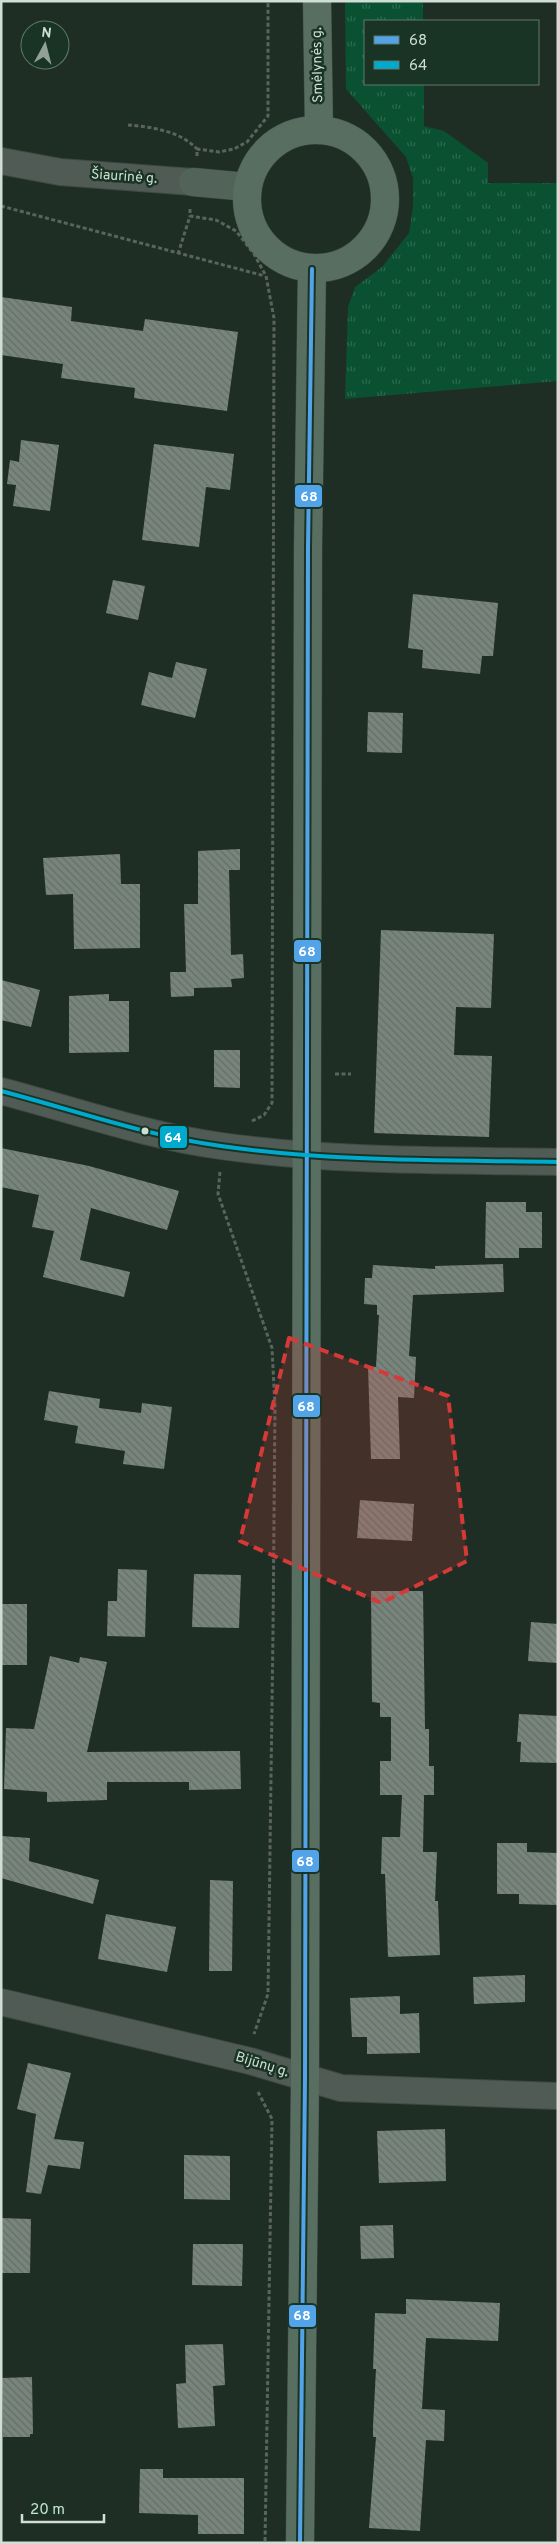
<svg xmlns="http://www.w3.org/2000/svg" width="559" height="2544" viewBox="0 0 559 2544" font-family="Overpass,sans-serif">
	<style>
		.grass { fill: url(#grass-tufts) }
		.building { fill: url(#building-back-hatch) }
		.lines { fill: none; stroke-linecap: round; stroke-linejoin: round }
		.minor-casing { stroke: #3d4942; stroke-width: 28 }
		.major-casing { stroke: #3d4942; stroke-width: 29 }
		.highway-casing { stroke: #3d4942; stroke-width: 29 }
		.path { stroke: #5a645d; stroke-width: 3; stroke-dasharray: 4 2.5; stroke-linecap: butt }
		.minor { stroke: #515b55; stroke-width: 26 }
		.major { stroke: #52645a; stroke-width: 28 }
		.highway { stroke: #576e61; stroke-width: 28 }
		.bus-1-casing { stroke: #193424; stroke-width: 8 }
		.bus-2-casing { stroke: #193424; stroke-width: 8 }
		.bus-1 { stroke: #53a3e8; stroke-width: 4 }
		.bus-2 { stroke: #00a9ce; stroke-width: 4 }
		.marked { fill: #d53a39; fill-opacity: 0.2; stroke: #d53a39; stroke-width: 4; stroke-dasharray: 10 6; stroke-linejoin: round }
		.bus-dot { fill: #d0dfd5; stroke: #193424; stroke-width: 2 }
		.labels { text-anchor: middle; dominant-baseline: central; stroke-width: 5; stroke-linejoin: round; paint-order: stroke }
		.street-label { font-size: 14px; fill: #d0dfd5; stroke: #193424 }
		.line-badge { stroke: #193424; stroke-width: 2 }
		.badge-label { font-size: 14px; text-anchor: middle; font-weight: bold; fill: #fff }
	</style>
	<defs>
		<pattern id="grass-tufts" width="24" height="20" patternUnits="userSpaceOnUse" patternTransform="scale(1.25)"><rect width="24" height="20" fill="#095131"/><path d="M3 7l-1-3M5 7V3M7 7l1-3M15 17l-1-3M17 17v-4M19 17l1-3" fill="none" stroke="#2c6a4e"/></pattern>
		<pattern id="building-back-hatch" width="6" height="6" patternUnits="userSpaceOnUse" patternTransform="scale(1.25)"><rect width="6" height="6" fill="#78857d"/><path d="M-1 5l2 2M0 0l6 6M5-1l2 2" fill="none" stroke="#646e68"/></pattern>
	</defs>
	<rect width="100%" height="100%" fill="#1f2e25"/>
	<polygon class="grass" points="345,1 423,1 423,21 365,21 365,84 424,84 424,126 444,131 488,163 488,183 558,183 558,381 345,399 348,307 355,287 382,267 409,233 413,207 413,178 406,157 346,89"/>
	<g class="building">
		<polygon points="1,297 72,307 71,321 143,331 145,319 238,332 227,411 134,398 135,388 61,378 63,364 1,355"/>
		<polygon points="21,440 59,445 50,511 13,506 16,485 7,484 10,460 19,462"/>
		<polygon points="154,444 234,454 230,490 206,487 199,547 142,540"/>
		<polygon points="113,580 145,586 138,620 106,613"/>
		<polygon points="413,594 498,603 493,656 482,656 480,674 422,668 423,650 408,648"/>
		<polygon points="176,662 207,669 195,718 141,705 149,672 172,678"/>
		<polygon points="368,712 403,713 402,753 367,752"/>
		<polygon points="240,849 240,870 229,870 231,955 243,954 244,978 231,979 232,987 194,988 194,996 171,997 170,972 186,972 184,904 198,904 198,851"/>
		<polygon points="120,854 121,884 140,884 140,948 74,949 73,894 46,895 43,858"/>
		<polygon points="381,930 494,934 491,1008 456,1007 454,1055 492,1056 489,1137 374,1133"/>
		<polygon points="1,980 40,990 31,1027 1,1020"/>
		<polygon points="109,994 109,1001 129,1001 129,1052 69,1053 69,996"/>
		<polygon points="214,1050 240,1050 240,1088 214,1087"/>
		<polygon points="1,1148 89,1166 179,1191 167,1230 91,1208 80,1260 130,1272 124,1297 43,1277 54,1231 32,1227 39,1195 1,1187"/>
		<polygon points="486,1202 526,1202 526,1212 542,1212 542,1248 519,1248 519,1258 485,1258"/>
		<polygon points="503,1264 504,1292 413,1295 409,1356 416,1357 414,1398 398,1397 400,1459 371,1459 368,1366 376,1367 379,1315 377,1315 377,1305 364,1304 365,1278 372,1278 373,1265 435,1269 435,1266"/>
		<polygon points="49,1391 100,1399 99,1408 141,1413 142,1403 172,1407 164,1469 123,1464 125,1451 75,1443 78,1426 44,1420"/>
		<polygon points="360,1500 414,1504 412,1541 357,1538"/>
		<polygon points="118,1569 147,1570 145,1637 107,1636 108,1601 117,1601"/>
		<polygon points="194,1574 241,1575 239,1628 192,1627"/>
		<polygon points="371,1591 423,1591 425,1729 429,1729 429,1766 434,1766 434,1795 424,1795 423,1852 437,1852 435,1901 438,1901 440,1955 388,1957 385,1874 381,1874 382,1837 400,1837 402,1795 380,1795 380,1761 391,1761 391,1717 380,1717 380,1703 372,1702"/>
		<rect x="1" y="1604" width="26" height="61"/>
		<polygon points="531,1622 558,1624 558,1663 528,1661"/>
		<polygon points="50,1656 79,1663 80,1657 107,1662 87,1752 240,1751 241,1789 189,1790 189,1782 107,1782 107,1800 47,1802 47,1792 4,1789 6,1728 34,1729"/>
		<polygon points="519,1714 558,1716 558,1763 520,1762 521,1742 517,1742"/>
		<polygon points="1,1836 30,1838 29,1861 99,1880 93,1904 1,1878"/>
		<polygon points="497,1843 527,1843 527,1852 558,1853 558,1905 519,1904 519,1894 497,1894"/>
		<polygon points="210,1880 233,1881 232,1971 209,1971"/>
		<polygon points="106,1914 176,1927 167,1972 98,1959"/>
		<polygon points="525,1975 525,2002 474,2004 473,1977"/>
		<polygon points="400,1996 400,2014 419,2013 420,2053 367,2054 367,2037 352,2037 350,1998"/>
		<polygon points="28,2063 71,2073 54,2139 84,2142 80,2169 48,2165 41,2194 26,2192 36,2114 17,2109"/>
		<polygon points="445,2129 446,2181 379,2183 377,2131"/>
		<polygon points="184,2155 230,2156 230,2200 184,2199"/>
		<polygon points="1,2218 31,2219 30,2273 1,2273"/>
		<polygon points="393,2225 394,2258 361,2259 360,2226"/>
		<polygon points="193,2244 243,2244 242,2286 192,2285"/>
		<polygon points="406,2299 500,2303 498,2341 426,2338 422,2409 445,2410 444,2441 426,2440 420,2531 369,2528 376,2437 373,2437 373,2426 376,2369 373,2369 375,2313 406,2314"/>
		<polygon points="223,2344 225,2385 213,2386 215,2426 178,2428 176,2384 186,2383 185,2345"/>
		<polygon points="32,2377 33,2434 30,2434 30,2437 3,2437 2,2378"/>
		<polygon points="140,2469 163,2469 163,2478 244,2478 244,2534 198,2534 198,2515 139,2513"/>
	</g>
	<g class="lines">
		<defs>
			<g id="minor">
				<polyline points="1,161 60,172 193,182"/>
				<path d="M1 1091C74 1110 147 1136 221 1146 333 1162 446 1160 558 1162"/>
				<polyline points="1,2002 250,2061 341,2088 558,2096"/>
			</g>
			<polyline id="major" points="193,182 247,187"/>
			<g id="highway">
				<polyline points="317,1 319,130"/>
				<circle cx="316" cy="199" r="69"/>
				<polyline points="300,2543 305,2078 308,548 312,269"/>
			</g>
		</defs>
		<use href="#minor" class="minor-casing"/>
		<use href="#major" class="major-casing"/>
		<use href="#highway" class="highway-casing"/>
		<g class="path">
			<path d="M128 125C152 127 180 131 197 149"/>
			<polyline points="197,156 197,149 219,152 234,149 247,142 268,116 268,1"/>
			<polyline points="1,206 265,276"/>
			<polyline points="190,209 190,216 216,220 236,231 254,254 266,276 274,318 272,1103 264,1115 252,1121"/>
			<polyline points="178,254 190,216"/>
			<polyline points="335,1074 351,1074"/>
			<polyline points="220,1172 218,1194 272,1348 275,1407 273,1633 268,1994 254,2034"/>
			<polyline points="258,2092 272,2119 265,2543"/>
		</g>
		<use href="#minor" class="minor"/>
		<use href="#major" class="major"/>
		<use href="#highway" class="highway"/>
		<defs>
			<polyline id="bus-1" points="300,2543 305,2078 308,548 312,269"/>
			<path id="bus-2" d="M1 1091C74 1110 147 1136 221 1146 333 1162 446 1160 558 1162"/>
		</defs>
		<use href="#bus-1" class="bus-1-casing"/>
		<use href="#bus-2" class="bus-2-casing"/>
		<use href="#bus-1" class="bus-1"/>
		<use href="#bus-2" class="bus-2"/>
	</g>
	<path class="marked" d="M289 1338 448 1396 467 1561 381 1603 240 1541Z"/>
	<circle class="bus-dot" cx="145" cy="1131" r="4.5"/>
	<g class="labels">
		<g class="street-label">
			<text transform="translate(318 65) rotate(-91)">Smėlynės g.</text>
			<text transform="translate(124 177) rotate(4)">Šiaurinė g.</text>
			<text transform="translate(262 2065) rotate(17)">Bijūnų g.</text>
		</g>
	</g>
	<g class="line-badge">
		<rect x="294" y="484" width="29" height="24" rx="5" fill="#53a3e8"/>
		<rect x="293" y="939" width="29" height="24" rx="5" fill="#53a3e8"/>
		<rect x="159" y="1125" width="29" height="24" rx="5" fill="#00a9ce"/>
		<rect x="292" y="1394" width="29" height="24" rx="5" fill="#53a3e8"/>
		<rect x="291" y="1849" width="29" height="24" rx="5" fill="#53a3e8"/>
		<rect x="288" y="2304" width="29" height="24" rx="5" fill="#53a3e8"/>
	</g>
	<g class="badge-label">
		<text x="309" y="501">68</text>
		<text x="307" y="956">68</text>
		<text x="173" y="1142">64</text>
		<text x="306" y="1411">68</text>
		<text x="305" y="1866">68</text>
		<text x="302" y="2320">68</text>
	</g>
	<rect width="559" height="2544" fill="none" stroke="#d0dfd5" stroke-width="5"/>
	<rect x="364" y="20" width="175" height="65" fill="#193424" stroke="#62786b"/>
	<rect x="374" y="36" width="25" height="8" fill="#53a3e8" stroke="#62786b"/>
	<text x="409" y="45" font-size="15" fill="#d0dfd5">68</text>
	<rect x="374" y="61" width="25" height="8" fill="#00a9ce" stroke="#62786b"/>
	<text x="409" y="70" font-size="15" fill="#d0dfd5">64</text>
	<g transform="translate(45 45) rotate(7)"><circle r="24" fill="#193424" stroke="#62786b"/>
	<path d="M0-4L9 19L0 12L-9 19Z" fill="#92a197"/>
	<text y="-8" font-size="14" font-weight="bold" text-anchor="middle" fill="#d0dfd5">N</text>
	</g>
	<path d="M22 2514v8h82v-8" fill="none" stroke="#d0dfd5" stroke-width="2.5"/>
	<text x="30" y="2514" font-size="15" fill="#d0dfd5" stroke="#193424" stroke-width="4" paint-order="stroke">20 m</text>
</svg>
